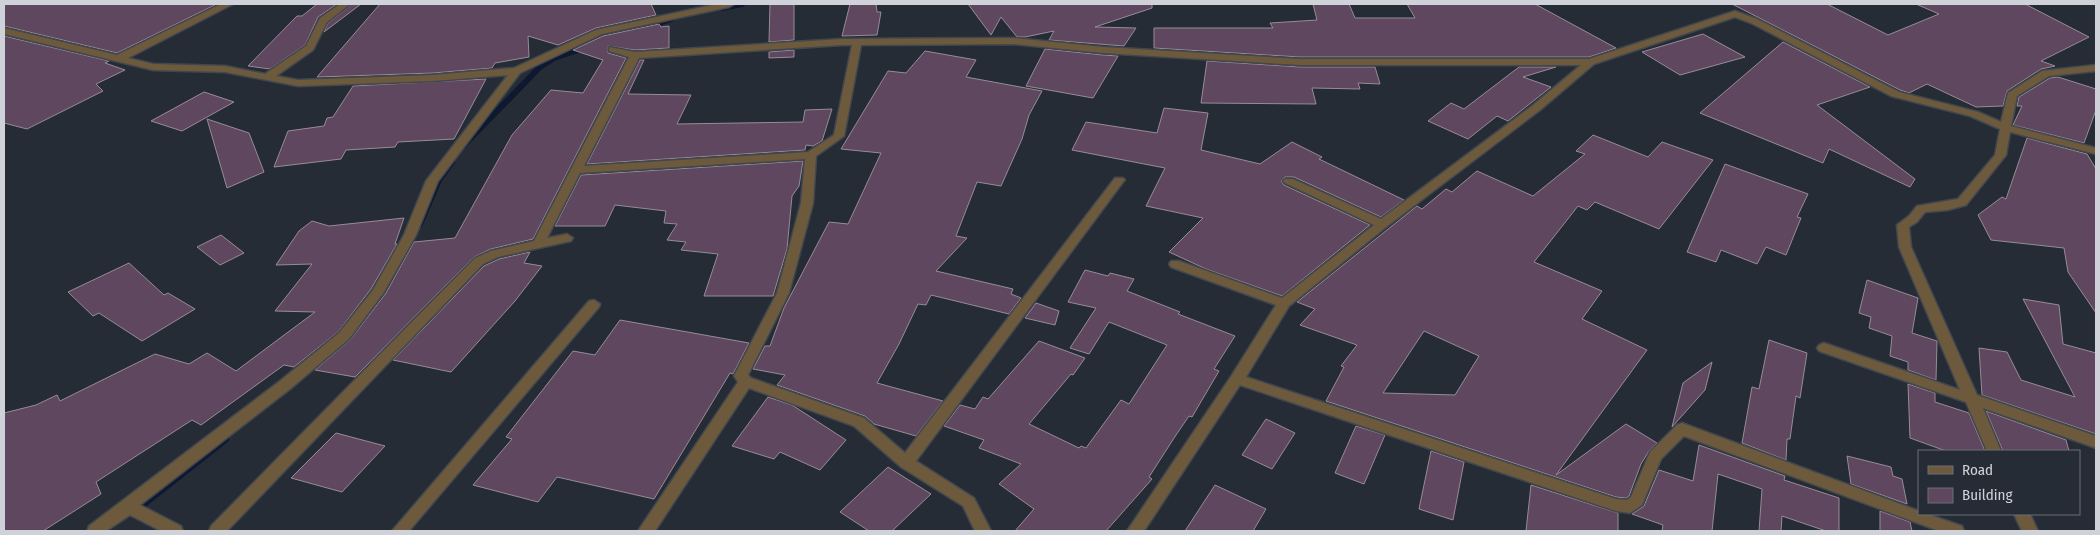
<svg xmlns="http://www.w3.org/2000/svg" width="2100" height="535" viewBox="0 0 2100 535" font-family="'Fira Sans Condensed',sans-serif">
	<style>
		.lines { fill: none; stroke-linecap: round; stroke-linejoin: round }
		.stream-far1 { stroke: #0e1830; stroke-width: 6 }
		.stream { stroke: #0e1830; stroke-width: 8 }
		.building { fill: #5f475f; stroke: #968c96; fill-rule: evenodd }
		.minor-casing { stroke: #41474f; stroke-width: 3 }
		.minor { fill: #6d5a3d; fill-rule: evenodd }
	</style>
	<rect width="100%" height="100%" fill="#262c35"/>
	<g class="lines">
		<g class="stream-far1">
			<polyline points="722,8 742,4"/>
			<polyline points="630,31 671,19"/>
			<polyline points="463,146 540,67 554,58 584,48"/>
			<polyline points="420,224 439,180 452,162"/>
		</g>
		<g class="stream">
			<polyline points="388,284 406,253"/>
			<polyline points="363,318 379,298"/>
			<polyline points="134,511 225,439"/>
		</g>
	</g>
	<g class="building">
		<polygon points="4,4 217,4 117,53 4,26"/>
		<polygon points="317,4 337,4 318,17 305,45 270,69 248,66 297,16 302,16"/>
		<polygon points="352,4 361,4 324,32 328,23"/>
		<polygon points="380,4 651,4 656,15 596,28 558,45 528,36 529,57 495,63 492,68 433,73 317,77"/>
		<polygon points="770,4 794,4 794,40 769,42"/>
		<polygon points="850,4 876,4 877,12 881,12 877,35 842,36"/>
		<polygon points="968,4 1152,4 1152,8 1095,27 1136,28 1124,46 1049,40 1054,31 1025,37 1017,37 1001,17 991,35"/>
		<polygon points="1313,4 1349,4 1355,18 1415,18 1407,4 1535,4 1616,48 1589,57 1300,57 1154,48 1154,28 1273,28 1270,23 1317,20"/>
		<polygon points="1732,4 1827,4 1888,35 1939,14 1916,4 2025,4 2089,37 2041,61 2055,66 2041,69 2007,91 2003,106 1976,107 1927,84 1909,93 1900,90"/>
		<polygon points="659,24 661,27 669,26 669,48 635,50 608,46 608,53 626,58 533,239 491,249 474,257 355,377 315,370 350,340 386,293 414,242 455,238 512,135 551,90 583,93 603,60 573,50 603,36"/>
		<polygon points="1703,34 1745,57 1680,75 1642,52"/>
		<polygon points="4,36 109,61 105,63 125,70 96,84 103,91 27,129 4,123"/>
		<polygon points="1783,42 1870,87 1817,105 1915,179 1910,187 1829,149 1823,163 1700,113"/>
		<polygon points="1045,49 1103,55 1118,56 1093,98 1026,86"/>
		<polygon points="794,50 794,57 769,58 769,52"/>
		<polygon points="925,51 976,60 966,77 1042,91 1029,115 1022,139 1001,186 977,182 956,236 967,238 936,271 1013,289 1011,294 1021,298 1009,314 931,295 926,305 918,304 899,344 877,383 943,401 916,436 874,424 865,416 777,385 785,375 753,369 765,346 770,346 784,308 829,222 848,224 881,153 841,149 888,71 906,73"/>
		<polygon points="640,60 644,60 628,94 691,95 677,124 803,122 805,110 832,109 822,141 813,146 806,145 805,150 587,164"/>
		<polygon points="1207,61 1300,67 1375,67 1380,84 1358,83 1360,89 1312,88 1316,104 1201,103"/>
		<polygon points="1519,67 1556,67 1523,77 1551,87 1508,121 1497,116 1468,139 1428,121 1451,103 1464,109"/>
		<polygon points="2058,77 2096,89 2096,110 2084,143 2013,125 2022,106 2017,106 2019,97 2050,78"/>
		<polygon points="486,79 454,139 398,142 395,147 346,150 341,159 274,167 288,131 324,126 327,118 333,117 353,86"/>
		<polygon points="204,92 234,102 182,131 151,121"/>
		<polygon points="1164,108 1208,113 1201,150 1260,164 1292,142 1322,157 1319,159 1404,200 1381,217 1294,177 1285,177 1281,181 1284,185 1370,225 1282,296 1206,269 1169,252 1203,218 1146,206 1165,168 1072,150 1086,122 1157,133"/>
		<polygon points="207,119 249,133 264,172 227,188"/>
		<path d="M1593 135 1648 157 1662 142 1713 160 1659 229 1595 202 1587 210 1578 206 1534 262 1602 291 1582 319 1647 350 1556 475 1626 424 1657 443 1649 451 1641 464 1629 496 1626 498 1616 497 1326 401 1344 367 1341 366 1357 345 1300 325 1315 309 1297 302 1417 206 1422 209 1446 189 1452 192 1477 171 1533 196 1585 154 1576 151ZM1424 331 1479 356 1455 395 1383 393Z"/>
		<polygon points="2027,138 2087,154 2096,169 2096,313 2068,272 2064,248 1991,240 1978,215 2002,197 2006,199"/>
		<polygon points="803,161 799,186 792,196 787,249 773,296 704,296 718,254 681,250 686,242 667,240 677,224 664,223 666,211 615,205 605,226 555,226 581,175"/>
		<polygon points="1725,164 1808,194 1797,217 1801,218 1786,255 1766,247 1757,264 1721,250 1716,262 1687,252"/>
		<polygon points="404,218 395,244 397,244 371,289 338,332 294,367 284,365 201,425 192,420 96,482 101,494 43,531 4,531 4,413 36,405 57,395 60,401 155,354 189,364 207,353 236,371 315,312 275,311 312,264 276,265 299,231 312,221 329,226"/>
		<polygon points="221,235 244,253 220,265 197,247"/>
		<polygon points="530,252 524,263 542,266 515,301 451,372 393,360 484,266 499,259"/>
		<polygon points="129,263 164,295 168,293 195,309 142,341 99,313 93,316 68,292"/>
		<polygon points="1085,270 1108,276 1110,273 1134,279 1127,291 1180,312 1178,314 1235,336 1214,369 1219,371 1192,417 1189,416 1176,435 1149,477 1152,479 1106,531 1015,531 1034,509 999,484 1021,464 979,448 984,440 944,426 960,405 975,409 983,397 988,399 1039,341 1085,358 1073,375 1071,374 1029,424 1079,448 1081,446 1086,448 1121,400 1129,404 1167,345 1109,322 1089,354 1070,348 1096,308 1068,302"/>
		<polygon points="1867,280 1918,298 1912,333 1937,341 1936,380 1908,370 1908,362 1890,356 1892,336 1869,328 1871,317 1859,313"/>
		<polygon points="2023,299 2059,305 2063,344 2096,353 2096,434 1982,395 1979,348 2007,352 2021,380 2075,397"/>
		<polygon points="1036,303 1059,311 1055,325 1025,318"/>
		<polygon points="620,320 749,343 733,374 730,373 654,499 557,477 538,502 473,485 512,439 506,437 573,351 595,355"/>
		<polygon points="1769,340 1807,353 1800,398 1796,396 1790,439 1787,439 1786,460 1742,443 1752,387 1759,389"/>
		<polygon points="1712,362 1705,390 1672,427 1683,383"/>
		<polygon points="1908,384 1935,393 1935,402 1969,413 1985,451 1946,451 1910,438"/>
		<polygon points="768,397 792,405 846,440 820,470 780,452 774,459 732,446"/>
		<polygon points="1986,411 2066,440 2069,451 2003,451"/>
		<polygon points="1266,419 1295,433 1272,469 1242,455"/>
		<polygon points="1356,426 1385,435 1364,484 1335,473"/>
		<polygon points="336,433 385,446 342,492 291,478"/>
		<polygon points="1699,445 1785,476 1784,480 1839,498 1839,531 1826,531 1782,516 1781,531 1759,531 1762,489 1718,474 1712,531 1662,531 1663,525 1632,514 1644,506 1659,470 1693,481"/>
		<polygon points="1431,451 1464,462 1453,520 1419,509"/>
		<polygon points="1847,456 1891,467 1893,476 1902,479 1907,504 1851,484"/>
		<polygon points="888,467 931,494 892,531 869,531 840,512"/>
		<polygon points="1215,485 1266,509 1253,531 1185,531"/>
		<polygon points="1531,485 1618,513 1618,531 1526,531"/>
		<polygon points="1880,511 1910,522 1912,531 1880,531"/>
	</g>
	<g class="lines">
		<defs>
			<g id="minor">
				<polygon points="221,4 233,4 128,58 153,64 225,66 265,74 306,46 320,18 340,4 350,4 327,22 313,50 276,76 298,80 433,75 514,68 596,30 717,4 734,4 729,7 602,34 520,73 438,181 416,235 384,292 349,339 290,389 140,505 181,526 183,531 161,531 130,515 106,531 87,531 89,526 280,381 339,333 373,290 404,235 426,181 508,75 433,81 298,86 225,72 153,70 4,34 4,28 117,55"/>
				<path d="M1735 11 1757 19 1899 92 1978 112 2001 122 2008 93 2042 71 2096 65V71L2049 76 2017 96 2011 126 2096 148V154L2010 132 2006 155 1966 205 1948 210 1925 212 1917 222 1909 227 1911 247 1977 395 2096 436V448L1983 408 2001 451H1987L1966 402 1819 351 1817 348 1819 345 1824 343 1960 390 1899 247 1897 225 1909 216 1917 206 1958 199 1995 155 2000 129 1970 116 1891 96 1751 23 1735 17 1594 64 1540 110 1386 227 1289 306 1246 377 1616 499 1627 500 1631 497 1650 452 1677 425 1682 423 1919 511V514H1927L1962 526 1964 531H1939L1684 436 1661 459 1642 505 1630 513 1616 511 1240 385 1144 531H1127L1232 375 1276 305 1171 267 1169 264 1171 261H1179L1282 298 1374 225 1285 183 1283 181 1285 179H1293L1381 219 1532 106 1581 65H1300L1103 53 1013 44 861 45 844 136 816 156 813 203 789 293 748 375 751 378 864 418 905 453 1115 178H1123L1125 180 1123 182 916 461 974 498 991 531H975L963 506 901 467 854 426 749 388 655 531H638L738 382 734 376 777 293 801 203 805 159 580 173 547 238 567 234 573 238 571 241 498 257 483 264 227 531H209L211 526 475 258 491 251 534 241 629 57 609 51V47L635 52 842 39 1013 38 1103 47 1300 59H1589ZM842 45H852L834 135 808 152 584 166 639 58Z"/>
				<polygon points="594,300 600,304 599,307 409,531 392,531 589,301"/>
				<polygon points="2014,514 2030,514 2038,531 2022,531"/>
			</g>
		</defs>
		<use href="#minor" class="minor-casing"/>
		<use href="#minor" class="minor"/>
	</g>
	<rect width="2100" height="535" fill="none" stroke="#cfd3d9" stroke-width="10"/>
	<rect x="1918" y="450" width="162" height="65" fill="#262c35" stroke="#6a6f77"/>
	<rect x="1928" y="466" width="25" height="8" fill="#6d5a3d" stroke="#6a6f77"/>
	<text x="1962" y="475" font-size="15" fill="#cfd3d9">Road</text>
	<rect x="1928" y="488" width="25" height="15" fill="#5f475f" stroke="#6a6f77"/>
	<text x="1962" y="500" font-size="15" fill="#cfd3d9">Building</text>
</svg>
